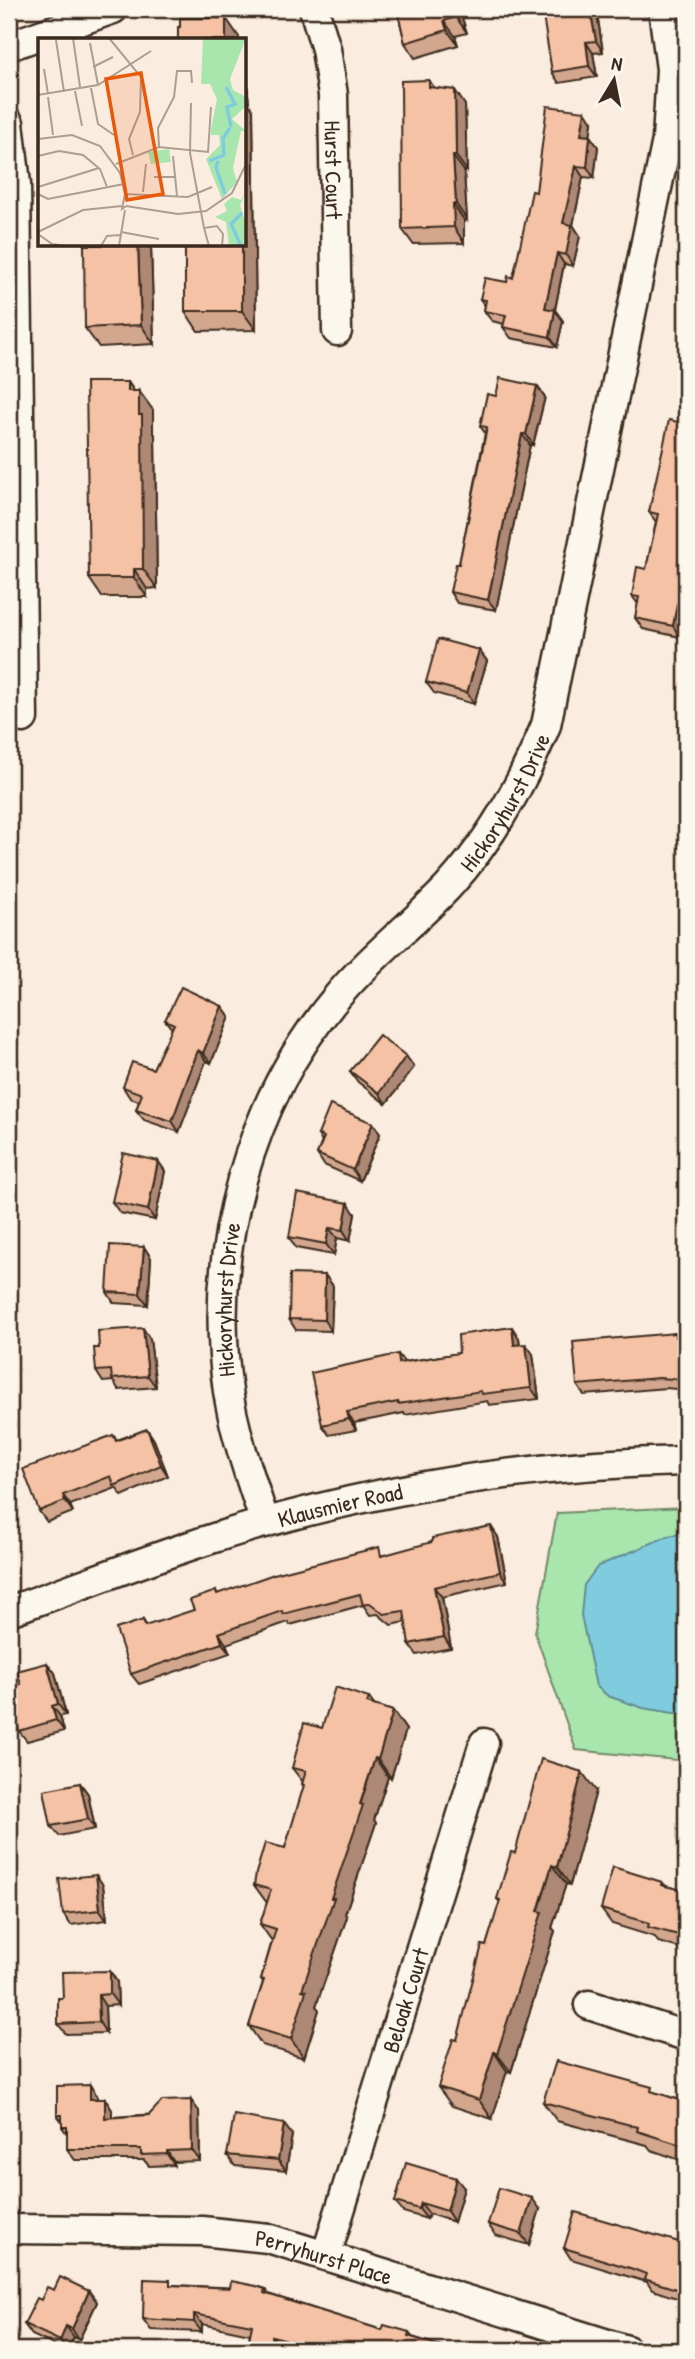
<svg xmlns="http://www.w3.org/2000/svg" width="695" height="2359" viewBox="0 0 695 2359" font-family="'Patrick Hand',sans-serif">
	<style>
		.green { fill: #a8e6ae; stroke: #728866; stroke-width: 2 }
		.water { fill: #7fccde; stroke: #648b91; stroke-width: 2 }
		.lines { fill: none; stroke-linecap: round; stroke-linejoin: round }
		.minor-casing { stroke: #3b2a1e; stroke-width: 33 }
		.minor { stroke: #fbf7ec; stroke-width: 28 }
		.wall { fill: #d3a78e; stroke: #3b2a1e; stroke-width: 2 }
		.shaded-wall { fill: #ac8874; stroke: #3b2a1e; stroke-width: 2 }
		.building { fill: #f5c2a5; stroke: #3b2a1e; stroke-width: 2 }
		.labels { text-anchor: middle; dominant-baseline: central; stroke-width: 5; stroke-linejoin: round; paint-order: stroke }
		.street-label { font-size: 23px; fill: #3b2a1e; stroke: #fbf7ec }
		.inset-river { fill: none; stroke: #7fccde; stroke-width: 3.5 }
		.inset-road { fill: none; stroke: #ae9e91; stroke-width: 2 }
		.view { fill: #e8590c; fill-opacity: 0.15; stroke: #e8590c; stroke-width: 3.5 }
		.inset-edge { fill: none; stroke: #3b2a1e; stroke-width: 3.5 }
	</style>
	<rect width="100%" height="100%" fill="#faecde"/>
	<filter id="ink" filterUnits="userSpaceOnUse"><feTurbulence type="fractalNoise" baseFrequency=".0143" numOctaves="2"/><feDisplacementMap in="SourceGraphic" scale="14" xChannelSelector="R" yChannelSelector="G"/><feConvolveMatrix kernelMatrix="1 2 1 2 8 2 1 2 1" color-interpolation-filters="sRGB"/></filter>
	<g filter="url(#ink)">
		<polygon class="green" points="686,1507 686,1761 576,1750 535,1633 557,1513"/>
		<polygon class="water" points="686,1533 686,1715 643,1708 608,1696 596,1686 581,1615 584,1585 598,1566 668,1536"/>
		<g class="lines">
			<defs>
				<g id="minor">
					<path id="s1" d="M314 9 326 49 333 95 337 331"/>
					<polyline points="9,46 113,9"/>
					<polyline points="9,123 16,184 23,718"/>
					<path id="s2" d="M265 1523C251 1479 235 1436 228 1391 207 1251 249 1098 342 991 374 954 414 923 448 887 491 840 522 785 546 725L667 140 671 69 663 9"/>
					<path id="s3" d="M9 1611C77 1587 145 1560 214 1538 367 1489 527 1464 686 1461"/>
					<polyline points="589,2005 686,2036"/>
					<path id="s4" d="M9 2229 202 2231 268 2238 627 2350"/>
					<path id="s5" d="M326 2256 484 1743"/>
				</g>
			</defs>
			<use href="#minor" class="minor-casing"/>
			<use href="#minor" class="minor"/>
		</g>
		<g class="wall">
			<polygon points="397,9 459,9 467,33 455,36 458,45 415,58 405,43"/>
			<polygon points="598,20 603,52 593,53 597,77 559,83 552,72"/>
			<polygon points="245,61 249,104 253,110 256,330 198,331 185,311 245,245"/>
			<polygon points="429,80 434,87 465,105 467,171 464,171 467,220 464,220 464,243 413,244 402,229"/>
			<polygon points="592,122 590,136 598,147 594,178 583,177 573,225 580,236 573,266 564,264 555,310 563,321 557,347 511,338 503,327 504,324 492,321 484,311 485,306 480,299 513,278 536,192"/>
			<polygon points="151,245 154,344 99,347 85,328"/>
			<polygon points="128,382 134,391 153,410 153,431 155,435 157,588 147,589 147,597 102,597 89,578"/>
			<polygon points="537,386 545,397 533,445 530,445 496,610 457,603 450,592 459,564 485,433 480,426 496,396"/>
			<polygon points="686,401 686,615 684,615 680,637 643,629 635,618 638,604 632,596 646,569 656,522 649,512 678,422"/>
			<polygon points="479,650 487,661 474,704 434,693 426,682"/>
			<polygon points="222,1006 230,1017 211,1063 206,1061 179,1132 144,1120 136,1110 139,1101 130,1098 123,1087 153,1069 172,1029 165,1020"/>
			<polygon points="406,1056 414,1067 386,1104 358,1082 350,1071"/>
			<polygon points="373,1123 380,1134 360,1181 324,1165 317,1154 322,1142 318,1135"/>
			<polygon points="158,1161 165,1171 155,1220 120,1213 112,1202"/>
			<polygon points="355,1214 350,1241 337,1238 334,1255 296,1248 289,1237"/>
			<polygon points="144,1247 151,1258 148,1305 114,1303 107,1292"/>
			<polygon points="325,1275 333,1286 331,1331 296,1330 289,1319"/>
			<polygon points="675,1333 678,1337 686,1337 686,1390 666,1388 584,1395 577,1385"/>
			<polygon points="519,1338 520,1345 533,1354 539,1399 489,1405 487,1401 405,1415 404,1413 354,1423 356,1430 329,1435 322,1425 398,1354 404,1362 459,1353"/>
			<polygon points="150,1339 156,1387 119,1390 113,1381 103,1382 96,1371"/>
			<polygon points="147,1429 154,1440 168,1476 122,1496 116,1488 70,1505 73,1512 47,1522 39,1511 113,1435 117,1440"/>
			<polygon points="498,1537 507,1582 442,1597 451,1648 417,1655 409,1644 406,1622 391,1625 378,1614 370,1615 363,1605 290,1625 288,1622 226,1644 230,1653 139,1684 131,1674 143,1620 147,1626 194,1610 216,1591 218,1594 384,1555"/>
			<polygon points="47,1663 55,1673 66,1715 60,1716 64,1731 27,1741 19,1731 21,1684"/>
			<polygon points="369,1698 375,1706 393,1711 406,1730 391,1778 388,1777 374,1820 376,1823 345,1914 347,1917 316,2006 319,2010 304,2058 262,2045 249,2026 263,1982 261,1979 272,1941 260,1924 267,1903 254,1885 285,1848 304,1787 302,1784 303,1782 292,1768 322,1728"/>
			<polygon points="80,1783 88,1794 95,1829 59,1836 51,1826"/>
			<polygon points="596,1791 570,1885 566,1884 552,1928 555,1931 511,2072 507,2071 492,2119 452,2106 438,2087 457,2040 486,1946 500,1902 497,1899 515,1853"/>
			<polygon points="96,1875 103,1885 107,1920 71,1925 63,1914"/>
			<polygon points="662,1882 666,1886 686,1891 686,1950 658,1942 655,1937 612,1924 601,1909"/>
			<polygon points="110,1971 117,1982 118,2005 105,2006 106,2033 66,2034 58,2024 63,1998"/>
			<polygon points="90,2085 97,2096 97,2099 105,2099 112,2110 112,2117 199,2111 200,2161 174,2162 174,2165 149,2166 144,2160 75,2160 67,2149 67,2134 62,2127 62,2122 57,2115"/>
			<polygon points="657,2093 686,2102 686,2162 651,2150 647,2145 557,2121 543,2102"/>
			<polygon points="292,2135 286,2171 235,2166 227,2155"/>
			<polygon points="464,2188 454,2222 429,2214 427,2219 403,2212 395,2202"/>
			<polygon points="540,2209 529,2245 495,2235 488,2224"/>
			<polygon points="686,2244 686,2301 652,2290 647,2282 640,2280 571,2259 564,2248"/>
			<polygon points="173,2285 265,2289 268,2294 382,2330 409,2332 412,2337 454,2350 294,2350 279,2346 278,2350 256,2350 249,2340 250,2334 202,2324 202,2332 151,2330 143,2319"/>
			<polygon points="54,2290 89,2291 97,2302 79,2340 74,2337 68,2350 64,2350 32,2335 24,2324 41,2300"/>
		</g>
		<g class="shaded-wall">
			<polygon points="453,9 459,9 467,33 456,17"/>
			<polygon points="590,9 598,20 603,52 596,41"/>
			<polygon points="226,18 239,37 239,40 226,40"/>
			<polygon points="444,21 455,36 458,45 447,30"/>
			<polygon points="586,42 593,53 597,77 589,66"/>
			<polygon points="245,61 249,104 253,110 256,330 242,311 242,245 245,245"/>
			<polygon points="455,90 465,105 467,171 456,156"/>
			<polygon points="585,111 592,122 589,146 581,135"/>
			<polygon points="590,136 598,147 594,178 587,167"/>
			<polygon points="453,156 464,171 467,220 456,204"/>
			<polygon points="576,166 583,177 573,225 580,236 573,266 566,255 563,223"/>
			<polygon points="453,204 464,220 464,243 454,227"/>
			<polygon points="138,245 151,245 154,344 141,325"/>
			<polygon points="557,253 564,264 553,319 545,308"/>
			<polygon points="555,310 563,321 557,347 550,337"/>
			<polygon points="128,382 139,399 139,391 153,410 153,431 155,435 157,588 143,569 128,391"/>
			<polygon points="537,386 545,397 533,445 526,434"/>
			<polygon points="522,434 530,445 496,610 488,600"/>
			<polygon points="134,569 147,589 147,597 134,578"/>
			<polygon points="677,604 684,615 680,637 673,626"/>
			<polygon points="479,650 487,661 474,704 467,693"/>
			<polygon points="222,1006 230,1017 211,1063 203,1053"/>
			<polygon points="198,1050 206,1061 179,1132 172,1121"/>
			<polygon points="406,1056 414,1067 386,1104 379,1093"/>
			<polygon points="373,1123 380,1134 360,1181 353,1170"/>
			<polygon points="158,1161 165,1171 155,1220 148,1210"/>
			<polygon points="348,1203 355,1214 350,1241 343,1230"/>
			<polygon points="329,1228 337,1238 334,1255 326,1244"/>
			<polygon points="144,1247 151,1258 148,1305 140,1294"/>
			<polygon points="325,1275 333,1286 331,1331 324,1320"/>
			<polygon points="512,1327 519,1338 521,1356 514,1345"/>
			<polygon points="143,1328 150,1339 156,1387 148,1376"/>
			<polygon points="526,1344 533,1354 539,1399 531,1388"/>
			<polygon points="347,1412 354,1423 356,1430 349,1419"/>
			<polygon points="147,1429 154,1440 168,1476 161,1465"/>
			<polygon points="63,1495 70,1505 73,1512 65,1501"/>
			<polygon points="491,1526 498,1537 507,1582 500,1572"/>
			<polygon points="434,1587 442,1597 451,1648 444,1637"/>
			<polygon points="219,1633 226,1644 230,1653 222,1643"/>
			<polygon points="47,1663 55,1673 66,1715 58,1704"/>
			<polygon points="52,1706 60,1716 64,1731 56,1720"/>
			<polygon points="393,1711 406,1730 391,1778 378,1759"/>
			<polygon points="375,1758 388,1777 374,1820 376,1823 345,1914 347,1917 316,2006 319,2010 304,2058 291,2039 302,1990"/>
			<polygon points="582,1772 596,1791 570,1885 557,1867"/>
			<polygon points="80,1783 88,1794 95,1829 88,1819"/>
			<polygon points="552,1865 566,1884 552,1928 555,1931 511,2072 497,2054"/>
			<polygon points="96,1875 103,1885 107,1920 100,1910"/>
			<polygon points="110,1971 117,1982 118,2005 110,1994"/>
			<polygon points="98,1995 105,2006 106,2033 99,2022"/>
			<polygon points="494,2052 507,2071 492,2119 479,2100"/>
			<polygon points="90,2085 97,2096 97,2110 90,2099"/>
			<polygon points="105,2099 112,2110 112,2128 105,2118"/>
			<polygon points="191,2100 199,2111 200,2161 192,2150"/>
			<polygon points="284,2124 292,2135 286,2171 278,2160"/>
			<polygon points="167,2151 174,2162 174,2165 167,2154"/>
			<polygon points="456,2178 464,2188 454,2222 447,2211"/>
			<polygon points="532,2198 540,2209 529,2245 521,2234"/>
			<polygon points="421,2203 429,2214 427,2219 419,2209"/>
			<polygon points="89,2291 97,2302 79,2340 72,2329"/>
			<polygon points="194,2314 202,2324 202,2332 194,2322"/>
			<polygon points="66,2326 74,2337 68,2350 66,2350 60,2341"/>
			<polygon points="272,2336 279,2346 278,2350 275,2350 270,2344"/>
		</g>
		<g class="building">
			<polygon points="397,9 453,9 456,17 444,21 447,30 405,43"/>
			<polygon points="590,9 596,41 586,42 589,66 552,72 543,16"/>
			<polygon points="180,18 226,18 226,40 178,40 178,27 180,27"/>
			<polygon points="429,80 429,87 455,90 456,156 453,156 456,204 453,204 454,227 402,229 401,81"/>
			<polygon points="547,106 585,111 581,135 590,136 587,167 576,166 563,223 572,225 566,255 557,253 545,308 555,310 550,337 503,327 506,315 484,311 486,300 480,299 485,278 507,282 508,276 513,278 532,191 536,192"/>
			<polygon points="84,245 138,245 141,325 85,328"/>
			<rect x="185" y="245" width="57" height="66"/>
			<polygon points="500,378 537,386 526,434 522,434 488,600 450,592 456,564 459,564 487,427 480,426 487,394 496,396"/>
			<polygon points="86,382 128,382 128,391 139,391 139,415 142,415 143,569 134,569 134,578 89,578"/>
			<polygon points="683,400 686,401 686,563 683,576 686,577 686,597 685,606 677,604 673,626 635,618 639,597 632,596 637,567 646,569 658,514 649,512 669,420 678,422"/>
			<polygon points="438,639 479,650 467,693 426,682"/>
			<polygon points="181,987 222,1006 203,1053 198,1050 172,1121 136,1110 142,1094 123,1087 132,1062 153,1069 174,1024 165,1020"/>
			<polygon points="379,1035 406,1056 379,1093 350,1071"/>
			<polygon points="330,1105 373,1123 353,1170 317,1154 324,1137 318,1135"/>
			<polygon points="123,1153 158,1161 148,1210 112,1202"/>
			<polygon points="297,1193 348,1203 343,1230 329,1228 326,1244 289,1237"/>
			<polygon points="686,1239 686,1268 683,1268"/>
			<polygon points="110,1245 144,1247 140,1294 107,1292"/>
			<polygon points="290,1274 325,1275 324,1320 289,1319"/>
			<polygon points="512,1327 514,1345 526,1344 531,1388 482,1394 481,1391 398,1404 398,1402 347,1412 349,1419 322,1425 311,1373 398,1354 399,1363 459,1353 458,1335"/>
			<polygon points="143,1328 148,1376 112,1379 111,1370 96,1371 94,1348 99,1348 98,1331"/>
			<polygon points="675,1333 675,1337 686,1337 686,1380 659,1378 577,1385 573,1342"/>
			<polygon points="147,1429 161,1465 114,1486 111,1476 63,1495 65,1501 39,1511 23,1469 113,1435 116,1441"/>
			<polygon points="491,1526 500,1572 434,1587 444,1637 409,1644 404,1611 384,1614 370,1603 363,1605 360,1594 283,1614 282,1611 219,1633 222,1643 131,1674 116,1629 143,1620 145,1626 194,1610 190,1600 216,1591 217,1594 274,1574 379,1547 381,1556 432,1542 432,1538"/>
			<polygon points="47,1663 58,1704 52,1706 56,1720 19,1731 11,1687 21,1684 17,1671"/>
			<polygon points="335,1687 369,1698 367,1703 393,1711 378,1759 375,1758 360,1804 363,1805 331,1898 334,1898 302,1990 306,1991 291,2039 249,2026 264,1980 261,1979 276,1929 260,1924 271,1890 254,1885 256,1873 265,1843 285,1848 304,1785 302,1784 306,1771 292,1768 304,1723 322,1728"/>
			<polygon points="541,1759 582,1772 557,1867 552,1865 538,1911 542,1912 497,2054 494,2052 479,2100 438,2087 453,2039 457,2040 482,1945 486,1946 500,1900 497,1899 511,1852 515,1853"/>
			<polygon points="80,1783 88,1819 51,1826 44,1790"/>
			<polygon points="613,1867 662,1882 661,1885 686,1891 686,1937 648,1927 649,1923 601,1909"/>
			<polygon points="96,1875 100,1910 63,1914 59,1879"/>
			<polygon points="110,1971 110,1994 98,1995 99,2022 58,2024 58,1998 63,1998 62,1972"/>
			<polygon points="556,2061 652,2087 651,2091 686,2102 686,2142 684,2146 637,2131 638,2127 543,2102"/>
			<polygon points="90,2085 90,2099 105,2099 105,2118 149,2115 162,2101 191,2100 192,2150 167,2151 167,2154 141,2155 141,2149 67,2149 67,2127 62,2127 62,2115 57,2115 57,2086"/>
			<polygon points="234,2115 284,2124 278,2160 227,2155"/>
			<polygon points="406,2163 456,2178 447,2211 421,2203 419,2209 395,2202"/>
			<polygon points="499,2188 532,2198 521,2234 488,2224"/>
			<polygon points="575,2212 686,2244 685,2249 686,2249 686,2292 644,2279 646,2274 633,2269 564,2248"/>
			<polygon points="60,2277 89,2291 72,2329 66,2326 60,2341 24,2324 37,2298 41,2300 47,2287 54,2290"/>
			<polygon points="144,2279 170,2280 170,2285 230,2288 231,2281 256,2286 265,2289 264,2293 382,2330 384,2325 409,2332 408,2336 454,2350 327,2350 272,2336 270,2344 249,2340 252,2325 194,2314 194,2322 143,2319"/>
		</g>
	</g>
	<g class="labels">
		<g class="street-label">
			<text stroke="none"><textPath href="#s1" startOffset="163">Hurst Court</textPath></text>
			<text stroke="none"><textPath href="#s2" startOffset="817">Hickoryhurst Drive</textPath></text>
			<text stroke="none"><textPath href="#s2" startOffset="229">Hickoryhurst Drive</textPath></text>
			<text stroke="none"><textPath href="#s3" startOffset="348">Klausmier Road</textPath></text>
			<text stroke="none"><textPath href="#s5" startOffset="268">Beloak Court</textPath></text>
			<text stroke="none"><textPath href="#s4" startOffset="318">Perryhurst Place</textPath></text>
		</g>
	</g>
	<g transform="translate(38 38)">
		<rect width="208" height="208" fill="#faecde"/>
		<path d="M165 0H208L192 41 195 52 208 59 206 70 194 81 208 93H203L195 130 199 144 184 161 168 121 182 107 181 97H173V91L179 61 172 46H163ZM131 111 133 124 113 126 110 114ZM208 153 202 167 208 187 206 208H191L188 184 177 179 189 173 186 166 194 159 203 162Z" fill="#a8e6ae"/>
		<path class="inset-river" d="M188 49 197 66 189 69 193 89M171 123 186 117 185 100 192 90M180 123 178 129 187 156M203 208 193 186 204 175"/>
		<path class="inset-road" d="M35 0 42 49M71 0 103 39 102 74 91 101 95 117M18 2 26 54M52 5 60 47M55 29 75 19M6 31 10 56M68 44 75 78M53 50 60 86 76 97M37 53 44 88M0 57 60 47 113 13M10 59 15 97M153 65 152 115 166 190M0 101 34 97 62 108 82 135 87 156 84 171 88 168M121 109 120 90 136 59 139 33H153L154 45M0 118 21 113 45 117 62 131 69 149M135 118 139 158M78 126 121 109 170 114 173 69M116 139H138M0 149 61 130M105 154 108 126M0 156 10 161 86 146M87 156 150 159 174 149M88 168 140 176 168 173 194 155 209 124M0 194 45 172 84 168M83 194 121 201M0 196 14 206 29 208M63 208 69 198 82 197M81 208 87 172M171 208 166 190 179 188 185 196 184 208"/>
		<path class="view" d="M103 35 125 156 89 162 68 41Z"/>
		<rect width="208" height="208" class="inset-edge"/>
	</g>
	<rect width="695" height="2359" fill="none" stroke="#fbf7ec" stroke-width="35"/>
	<rect x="18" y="18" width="660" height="2324" fill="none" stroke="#3b2a1e" stroke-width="2.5" filter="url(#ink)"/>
	<g transform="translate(614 80) rotate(10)" stroke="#fbf7ec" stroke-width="5" paint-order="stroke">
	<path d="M0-5L12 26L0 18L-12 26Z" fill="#3b2a1e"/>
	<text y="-10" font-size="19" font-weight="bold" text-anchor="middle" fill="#3b2a1e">N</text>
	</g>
</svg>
